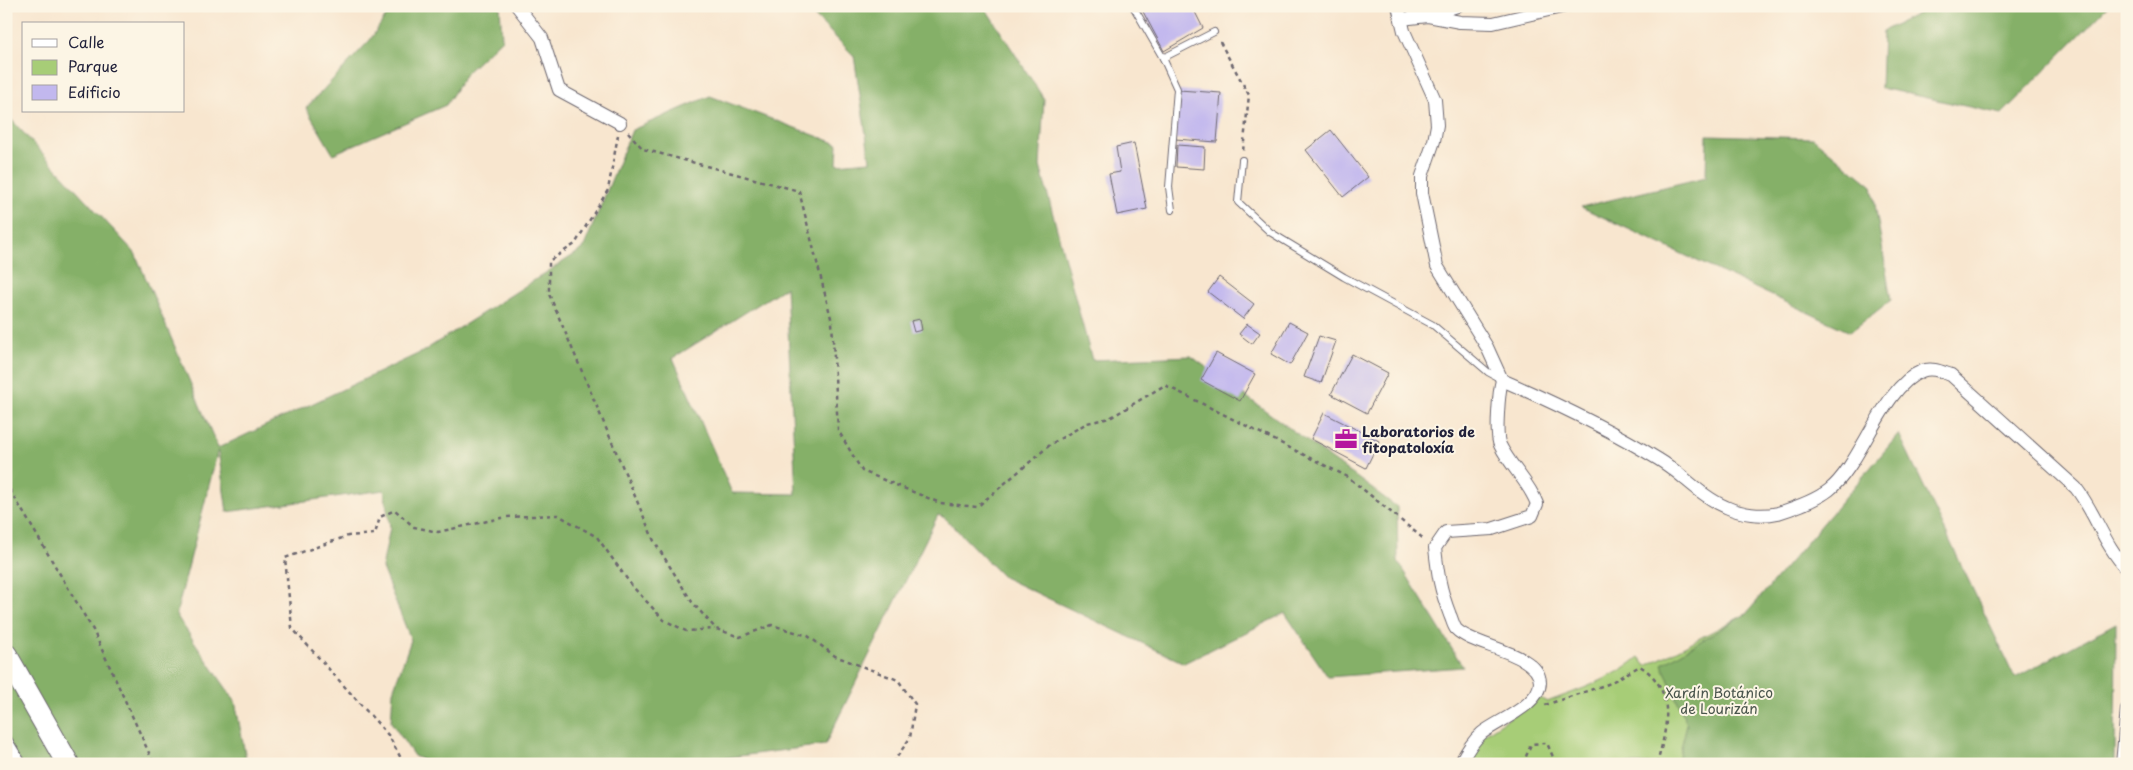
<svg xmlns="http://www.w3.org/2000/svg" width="2133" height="770" viewBox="0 0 2133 770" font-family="'Playpen Sans',sans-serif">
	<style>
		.green { fill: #a7cd77; stroke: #647859 }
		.forest { fill: #85b068; stroke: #546952; fill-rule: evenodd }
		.building { fill: #c2b8ee }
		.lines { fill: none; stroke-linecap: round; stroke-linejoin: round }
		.lane-casing { stroke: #6d676f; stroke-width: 8 }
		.street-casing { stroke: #6d676f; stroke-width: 14 }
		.highway-casing { stroke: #6d676f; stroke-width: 24 }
		.path { stroke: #6d676f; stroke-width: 2.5; stroke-dasharray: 4 4; stroke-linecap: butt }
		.lane { stroke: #fff; stroke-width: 6 }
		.street { stroke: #fff; stroke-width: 12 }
		.highway { stroke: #fff; stroke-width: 22 }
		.labels { text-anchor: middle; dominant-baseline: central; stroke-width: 4; stroke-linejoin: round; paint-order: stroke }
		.poi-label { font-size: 14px; font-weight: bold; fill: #22223b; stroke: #fcf5e5; text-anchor: start }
		.park-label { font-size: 14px; fill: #4a554d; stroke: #fcf5e5 }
	</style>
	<rect width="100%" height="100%" fill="#fcf5e5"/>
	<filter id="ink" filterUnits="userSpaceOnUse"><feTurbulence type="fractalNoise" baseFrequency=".02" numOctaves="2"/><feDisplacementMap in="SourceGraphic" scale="10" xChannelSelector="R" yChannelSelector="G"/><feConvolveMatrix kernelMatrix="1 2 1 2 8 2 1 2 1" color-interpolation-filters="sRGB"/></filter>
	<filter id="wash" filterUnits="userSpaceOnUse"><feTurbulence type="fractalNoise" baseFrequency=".0096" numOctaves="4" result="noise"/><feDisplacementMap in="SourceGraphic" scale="20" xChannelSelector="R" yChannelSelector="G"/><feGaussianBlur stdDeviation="1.12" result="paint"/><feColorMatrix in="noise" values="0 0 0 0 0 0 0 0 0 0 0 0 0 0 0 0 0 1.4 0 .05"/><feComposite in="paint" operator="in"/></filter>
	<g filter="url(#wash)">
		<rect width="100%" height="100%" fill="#f8e6cf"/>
		<path class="green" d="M1746 614 1802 764H1464L1483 735 1540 698 1547 702C1579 690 1613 679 1639 657L1646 666Z"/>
		<g class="forest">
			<polygon points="386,6 500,6 502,39 467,72 446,105 333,154 306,108 370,40 388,13"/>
			<path d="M805 6H984L1044 99 1040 166 1092 360 1191 356 1397 507 1398 561 1463 667 1328 677 1285 613 1184 663 1003 577 945 518 938 515 825 745 677 764H432L414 756 391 722 393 691 411 640 382 568 390 527 384 490 227 512 218 450 176 615 235 701 247 764H6V114L135 253 218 448 422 352 583 249 632 130 710 96 838 144 837 164 870 161 854 56ZM786 287 796 494 732 493 673 358Z"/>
			<polygon points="1933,6 2108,6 2002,114 1881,88 1883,31"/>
			<polygon points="1707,135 1813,138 1872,186 1891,300 1850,332 1581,207 1706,177"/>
			<polygon points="1899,434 2015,678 2116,623 2115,761 2113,764 1677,764 1687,724 1662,664 1746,614"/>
		</g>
		<g id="blocks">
			<g class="building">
				<polygon points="1140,6 1192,6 1203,28 1164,51"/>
				<polygon points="1179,90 1221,93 1217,142 1175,139"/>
				<polygon points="1331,130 1368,177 1343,197 1306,150"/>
				<polygon points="1134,143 1147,209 1117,215 1109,174 1120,172 1116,147"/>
				<polygon points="1177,145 1205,147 1204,169 1176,167"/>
				<polygon points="1219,277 1254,304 1243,319 1208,292"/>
				<polygon points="920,319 922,330 914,332 911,321"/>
				<polygon points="1289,322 1308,332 1290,365 1271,354"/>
				<polygon points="1247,324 1260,333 1252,344 1239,334"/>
				<polygon points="1319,336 1336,341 1321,383 1304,377"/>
				<polygon points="1216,353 1255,374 1240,401 1201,380"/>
				<polygon points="1352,354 1388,373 1367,413 1331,394"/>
				<polygon points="1324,413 1379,441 1366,468 1311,439"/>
			</g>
		</g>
	</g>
	<g filter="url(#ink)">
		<use href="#blocks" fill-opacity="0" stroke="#6d676f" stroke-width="1"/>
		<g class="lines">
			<defs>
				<g id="lane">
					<polyline points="1133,6 1163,58 1214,32"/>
					<polyline points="1163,58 1177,89 1169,187 1172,210"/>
					<polyline points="1242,160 1238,202 1270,232 1344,277 1433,325 1488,372 1499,378"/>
				</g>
				<g id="street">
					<polyline points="517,6 542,38 559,90 620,123"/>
					<path d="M1398 6 1404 31 1435 100 1437 125 1434 141 1422 176V193L1437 266 1487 347 1502 380C1555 403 1609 429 1658 459 1682 473 1700 496 1726 507 1741 514 1761 517 1778 513 1794 508 1816 500 1829 490 1862 464 1882 387 1922 371 1932 367 1942 372 1951 375L2076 488C2096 514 2104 545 2127 569"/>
					<polyline points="1430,15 1457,6"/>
					<polyline points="1401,19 1428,16 1460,22 1493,23 1566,6"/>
					<polyline points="6,741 20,764"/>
					<path d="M1460 764C1465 754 1474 740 1482 733 1499 720 1540 705 1540 682 1539 652 1473 647 1456 629 1453 625 1452 619 1450 615 1440 589 1438 575 1435 548L1446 532 1492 529 1532 516 1537 504C1529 482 1510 466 1500 445 1495 436 1499 391 1502 380"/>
					<polyline points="2122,764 2127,709"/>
				</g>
				<polyline id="highway" points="6,655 68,764"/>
			</defs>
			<use href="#lane" class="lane-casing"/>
			<use href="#street" class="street-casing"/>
			<use href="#highway" class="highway-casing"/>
			<g class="path">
				<polyline points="1220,42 1249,95 1243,151"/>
				<polyline points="628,132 643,149 799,191 832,322 838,430 862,471 940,503 977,507 1051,444 1087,423 1110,418 1165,385 1348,477 1425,540"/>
				<polyline points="618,135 608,190 575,244 549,261 549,294 654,541 692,602 716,629 740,637 772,625 808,636 835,656 898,680 915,704 910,738 892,764"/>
				<polyline points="6,483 93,630 154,764"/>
				<path d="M1545 705 1608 684 1640 666C1677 690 1667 727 1657 764"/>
				<polyline points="404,764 389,736 292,628 285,558 348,536 375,534 380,517 395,510 414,527 438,532 506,517 558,515 597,537 632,586 664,620 686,631 715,629"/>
				<polyline points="1523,764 1531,744 1547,743 1556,764"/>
			</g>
			<use href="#lane" class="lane"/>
			<use href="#street" class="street"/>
			<use href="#highway" class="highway"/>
		</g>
	</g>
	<defs>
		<symbol id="office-bare" viewBox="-9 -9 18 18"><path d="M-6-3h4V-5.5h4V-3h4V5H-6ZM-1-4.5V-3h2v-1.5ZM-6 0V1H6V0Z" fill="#b5179e" stroke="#fcf5e5" stroke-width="2.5" paint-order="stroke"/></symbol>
	</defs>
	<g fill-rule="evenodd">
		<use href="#office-bare" x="1330" y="423" width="32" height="32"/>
	</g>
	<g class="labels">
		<g class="poi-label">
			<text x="1362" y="431">Laboratorios de<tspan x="1362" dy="16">fitopatoloxía</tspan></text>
		</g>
		<g class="park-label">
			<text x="1719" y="692">Xardín Botánico<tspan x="1719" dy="16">de Lourizán</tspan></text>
		</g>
	</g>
	<rect width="2133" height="770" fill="none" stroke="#fcf5e5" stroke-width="25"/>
	<rect x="22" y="22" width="162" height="90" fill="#fcf5e5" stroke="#a5a1a1"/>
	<rect x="32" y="39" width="25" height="8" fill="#ffffff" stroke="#a5a1a1"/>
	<text x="68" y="48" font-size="15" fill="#22223b">Calle</text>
	<rect x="32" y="60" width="25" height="15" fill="#a7cd77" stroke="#a5a1a1"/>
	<text x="68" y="72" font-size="15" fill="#22223b">Parque</text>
	<rect x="32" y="85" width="25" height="15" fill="#c2b8ee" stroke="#a5a1a1"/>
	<text x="68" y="98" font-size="15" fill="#22223b">Edificio</text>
</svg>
